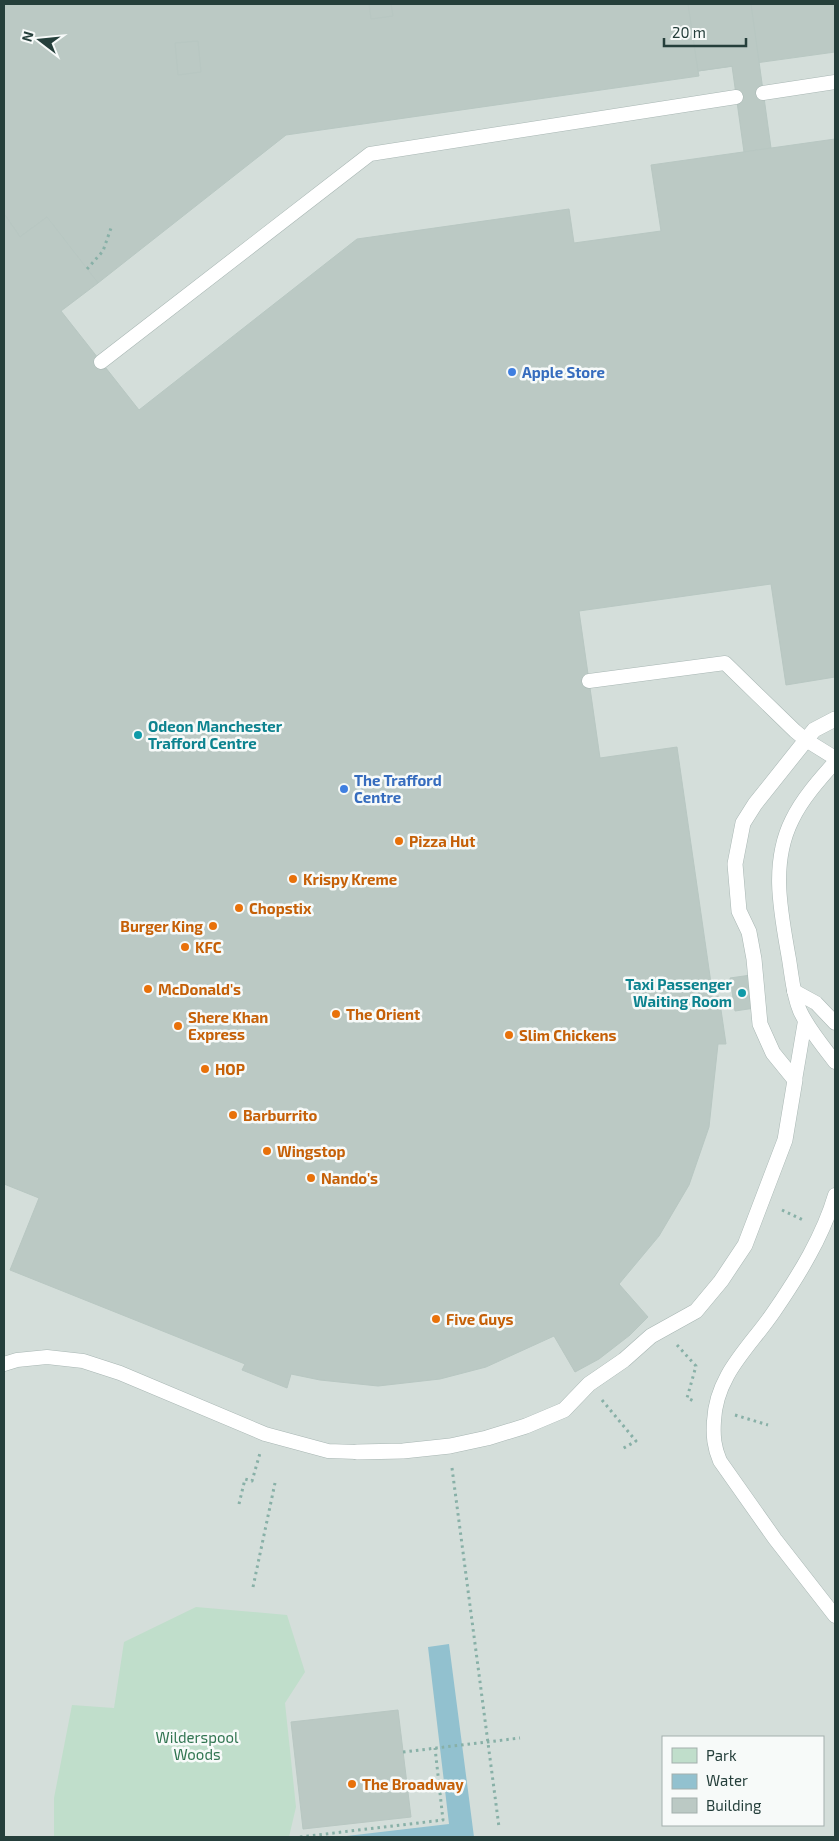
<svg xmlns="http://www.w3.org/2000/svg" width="839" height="1841" viewBox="0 0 839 1841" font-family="'Exo 2',sans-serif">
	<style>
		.built { fill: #d4deda; fill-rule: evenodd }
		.green { fill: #c0decb }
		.water { fill: #92c1cf }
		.building { fill: #bbc9c4; stroke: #b8c7c2 }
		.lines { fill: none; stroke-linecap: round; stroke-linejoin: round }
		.service-casing { stroke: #a8b6b3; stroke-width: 15 }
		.pedestrian-casing { stroke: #a8b6b3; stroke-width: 16 }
		.path { stroke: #88b0a7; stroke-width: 3; stroke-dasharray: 2.5 4; stroke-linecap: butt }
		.service { stroke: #fff; stroke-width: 14 }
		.pedestrian { stroke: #fff; stroke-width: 15 }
		.shop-dot { fill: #3f7fe0; stroke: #f7faf9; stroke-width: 2 }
		.culture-dot { fill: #0f9aa8; stroke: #f7faf9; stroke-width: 2 }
		.food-dot { fill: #e8710a; stroke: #f7faf9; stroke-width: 2 }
		.labels { text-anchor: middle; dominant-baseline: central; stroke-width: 5; stroke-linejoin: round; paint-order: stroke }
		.shop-label { font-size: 15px; font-weight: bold; fill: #366cbe; stroke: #f7faf9; text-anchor: start }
		.culture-label { font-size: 15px; font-weight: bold; fill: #0d838f; stroke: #f7faf9; text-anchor: start }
		.food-label { font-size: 15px; font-weight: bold; fill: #c56008; stroke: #f7faf9; text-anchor: start }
		.park-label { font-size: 15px; fill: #317551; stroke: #f7faf9 }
	</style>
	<rect width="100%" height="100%" fill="#e6eeeb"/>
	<path class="built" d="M4 4H835V1837H4ZM663 1737H823V1825H663Z"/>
	<polygon class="green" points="196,1607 287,1615 305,1672 285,1703 296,1807 289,1837 54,1837 54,1798 72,1705 114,1708 124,1642"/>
	<polygon class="water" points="449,1644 474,1837 338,1837 449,1824 428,1647"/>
	<g class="building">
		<polygon points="4,4 835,4 835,52 698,71 699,76 286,135 98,283 47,217 20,237 5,215 4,216"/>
		<polygon points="369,4 391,4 393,16 371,19"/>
		<polygon points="688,4 751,4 771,148 744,152 732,66 698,71"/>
		<polygon points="198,41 201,72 178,75 175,43"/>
		<polygon points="835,139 835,677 786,685 771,584 579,611 600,758 677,747 713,997 719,996 726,1044 718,1044 709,1127 689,1185 659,1236 619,1284 648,1317 630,1335 599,1359 575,1372 554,1336 486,1367 440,1379 378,1386 320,1380 291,1374 287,1388 242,1370 245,1364 10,1270 39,1198 4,1184 4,216 5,215 20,237 47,217 98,283 61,311 139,410 357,239 569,209 574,243 661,231 651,165"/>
		<polygon points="751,975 755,1008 735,1011 730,978"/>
		<polygon points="398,1710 411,1817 303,1829 291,1722"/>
	</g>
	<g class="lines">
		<defs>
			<g id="service">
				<polyline points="763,93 835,82"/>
				<polyline points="101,362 370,154 736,97"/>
				<polyline points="589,681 725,663 795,731 806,740 835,758"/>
				<path d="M835 762C819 780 802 799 792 820 770 864 781 913 789 959 792 977 793 995 800 1011 809 1030 823 1046 835 1062"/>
				<polyline points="794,991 816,1003 835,1023"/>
				<polyline points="795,1080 805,1021"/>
				<path d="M835 1195C823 1236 799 1275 775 1310 751 1346 716 1374 714 1421 713 1436 714 1447 720 1461L775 1539 835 1616"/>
				<polyline points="4,1364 17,1360 47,1357 83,1361 120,1373 265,1434 328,1451 357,1452"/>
			</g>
			<polyline id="pedestrian" points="357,1452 403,1451 450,1446 487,1438 526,1426 564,1410 589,1384 624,1360 651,1336 696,1311 721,1281 745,1245 785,1140 795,1080 773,1053 760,1024 754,959 749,932 739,911 735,864 743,823 755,804 814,730 835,719"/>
		</defs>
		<use href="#service" class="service-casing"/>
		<use href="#pedestrian" class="pedestrian-casing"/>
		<g class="path">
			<polyline points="87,269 103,251 111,228"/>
			<polyline points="782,1210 803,1220"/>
			<polyline points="677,1345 696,1366 687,1398 696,1402"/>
			<polyline points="602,1400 636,1441 622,1449"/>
			<polyline points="735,1415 768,1425"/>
			<polyline points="452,1468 499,1827"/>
			<polyline points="239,1504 245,1479 252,1481 260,1453"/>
			<polyline points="253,1587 275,1483"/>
			<polyline points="403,1752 520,1738"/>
			<polyline points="300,1837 443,1820 435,1748"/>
		</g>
		<use href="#service" class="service"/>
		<use href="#pedestrian" class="pedestrian"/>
	</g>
	<g class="shop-dot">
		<circle cx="512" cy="372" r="5"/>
		<circle cx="344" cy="789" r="5"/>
	</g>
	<g class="culture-dot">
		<circle cx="138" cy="735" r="5"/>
		<circle cx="742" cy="993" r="5"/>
	</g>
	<g class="food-dot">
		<circle cx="399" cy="841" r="5"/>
		<circle cx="293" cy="879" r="5"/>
		<circle cx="239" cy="908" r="5"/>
		<circle cx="213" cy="926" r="5"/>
		<circle cx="185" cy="947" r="5"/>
		<circle cx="148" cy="989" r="5"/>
		<circle cx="336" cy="1014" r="5"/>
		<circle cx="178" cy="1026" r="5"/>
		<circle cx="509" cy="1035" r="5"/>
		<circle cx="205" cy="1069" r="5"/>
		<circle cx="233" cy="1115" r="5"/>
		<circle cx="267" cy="1151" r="5"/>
		<circle cx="311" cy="1178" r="5"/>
		<circle cx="436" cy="1319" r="5"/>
		<circle cx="352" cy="1784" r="5"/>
	</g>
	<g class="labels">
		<g class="shop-label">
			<text x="522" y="372">Apple Store</text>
			<text x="354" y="780">The Trafford<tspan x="354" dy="17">Centre</tspan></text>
		</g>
		<g class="culture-label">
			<text x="148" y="726">Odeon Manchester<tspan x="148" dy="17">Trafford Centre</tspan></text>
			<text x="732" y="984" text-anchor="end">Taxi Passenger<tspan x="732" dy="17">Waiting Room</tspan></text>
		</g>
		<g class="food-label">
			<text x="409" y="841">Pizza Hut</text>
			<text x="303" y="879">Krispy Kreme</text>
			<text x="249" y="908">Chopstix</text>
			<text x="203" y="926" text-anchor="end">Burger King</text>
			<text x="195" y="947">KFC</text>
			<text x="158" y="989">McDonald's</text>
			<text x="346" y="1014">The Orient</text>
			<text x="188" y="1017">Shere Khan<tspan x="188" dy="17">Express</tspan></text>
			<text x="519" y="1035">Slim Chickens</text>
			<text x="215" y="1069">HOP</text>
			<text x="243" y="1115">Barburrito</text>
			<text x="277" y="1151">Wingstop</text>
			<text x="321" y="1178">Nando's</text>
			<text x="446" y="1319">Five Guys</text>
			<text x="362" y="1784">The Broadway</text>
		</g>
		<g class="park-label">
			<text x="197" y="1737">Wilderspool<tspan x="197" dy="17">Woods</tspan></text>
		</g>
	</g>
	<rect width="839" height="1841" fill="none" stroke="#253f3b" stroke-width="10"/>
	<rect x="662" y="1736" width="162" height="90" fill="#f7faf9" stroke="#a3afad"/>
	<rect x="672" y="1748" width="25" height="15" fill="#c0decb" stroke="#a3afad"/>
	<text x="706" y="1761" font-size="15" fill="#253f3b">Park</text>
	<rect x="672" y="1774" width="25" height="15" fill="#92c1cf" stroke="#a3afad"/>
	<text x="706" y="1786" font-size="15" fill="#253f3b">Water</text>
	<rect x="672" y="1798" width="25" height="15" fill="#bbc9c4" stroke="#a3afad"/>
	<text x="706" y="1811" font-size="15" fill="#253f3b">Building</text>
	<g transform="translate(40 40) rotate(286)" stroke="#f7faf9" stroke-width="4" paint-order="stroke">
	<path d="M0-4L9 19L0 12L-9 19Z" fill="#253f3b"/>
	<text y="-8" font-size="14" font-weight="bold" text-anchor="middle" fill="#253f3b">N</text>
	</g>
	<path d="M664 38v8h82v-8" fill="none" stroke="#253f3b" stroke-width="2.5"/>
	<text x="672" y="38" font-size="15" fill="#253f3b" stroke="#f7faf9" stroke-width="4" paint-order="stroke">20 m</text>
</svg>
